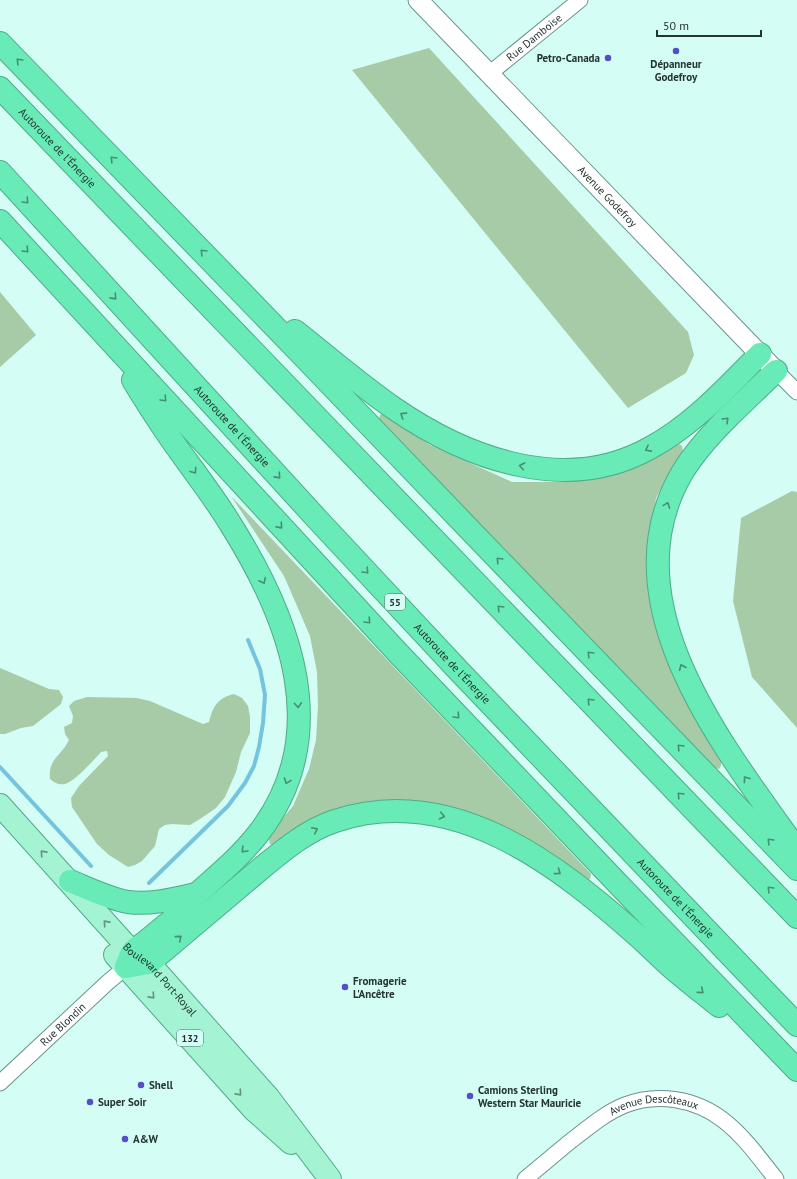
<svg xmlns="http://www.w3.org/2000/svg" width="797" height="1179" viewBox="0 0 797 1179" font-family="'PT Sans',sans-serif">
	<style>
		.green { fill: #a6cba6 }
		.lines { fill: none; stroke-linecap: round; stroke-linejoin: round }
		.stream { stroke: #75c4df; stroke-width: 4 }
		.minor-casing { stroke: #6c938c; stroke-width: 17 }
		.tertiary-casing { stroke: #6c938c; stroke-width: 21 }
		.primary-casing { stroke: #50ab87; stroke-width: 24 }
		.motorway-casing { stroke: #50ab87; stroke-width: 24 }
		.minor { stroke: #fff; stroke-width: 15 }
		.tertiary { stroke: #fff; stroke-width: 19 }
		.primary { stroke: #a4f3d3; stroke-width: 22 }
		.motorway { stroke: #68ebb6; stroke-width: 22 }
		.oneway { stroke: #458f73 }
		.oneway2 { stroke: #639382 }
		.poi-dot { fill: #564ec6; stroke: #d3fdf5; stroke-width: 1.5 }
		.labels { text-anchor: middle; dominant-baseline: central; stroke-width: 4; stroke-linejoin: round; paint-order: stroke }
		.shield { fill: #d3fdf5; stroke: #57706b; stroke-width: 1 }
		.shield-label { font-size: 10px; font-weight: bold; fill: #223330 }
		.street-label { font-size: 11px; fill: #223330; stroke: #d3fdf5 }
		.poi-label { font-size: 11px; font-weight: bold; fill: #223330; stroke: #d3fdf5; text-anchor: start }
	</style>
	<rect width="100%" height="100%" fill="#d3fdf5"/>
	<g class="green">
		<polygon points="429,48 688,332 694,355 686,373 628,408 352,70"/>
		<polygon points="0,292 36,335 0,367"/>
		<polygon points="385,413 430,445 512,482 566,482 600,477 644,463 673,446 679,444 682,446 683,452 672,468 656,498 648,548 648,589 656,626 721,760 721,766 719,769 715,768 381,422 379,419 380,415"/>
		<polygon points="792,491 797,492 797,728 752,677 733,601 741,518"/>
		<polygon points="231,496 591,874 590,879 587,880 416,805 274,846 270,844 268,836 293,806 309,769 316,740 318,706 317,672 310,636 284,576"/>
		<polygon points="0,668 49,689 59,690 63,697 61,704 33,726 21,728 5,734 0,734"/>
		<path d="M234 694 242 698 248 706 250 717V733L241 752 236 772 225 797 216 808 200 819 190 825 172 824 165 825 159 829 155 846 142 861 135 865 128 867 109 855 97 844 72 807 71 798 79 786 108 756 107 751 101 752C94 760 74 782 65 784 58 785 55 783 50 779 48 758 61 757 69 740L65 734 64 727 72 723 73 716 69 706 74 701 87 697 136 698 150 701 203 724 209 722C213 707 217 698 234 694Z"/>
	</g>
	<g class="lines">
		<g class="stream">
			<polyline points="0,767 91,866"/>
			<polyline points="149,883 228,806 245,783 254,766 259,747 263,723 265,695 260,669 248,640"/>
		</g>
		<defs>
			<g id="minor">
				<path id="s1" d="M489 74 580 0"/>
				<polyline points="776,371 797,392"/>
				<path id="s2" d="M0 1083 107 983 126 967"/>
				<path id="s3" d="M525 1179C541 1166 556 1153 572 1140 589 1127 605 1113 625 1105 657 1092 696 1099 723 1120 744 1136 760 1159 776 1179"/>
			</g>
			<g id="tertiary">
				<path id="s4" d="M418 0 776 371"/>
			</g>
			<g id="primary">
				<path id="s5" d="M0 805 132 952 149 963 268 1097 330 1179"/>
				<polyline points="115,955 254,1110 291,1143"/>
			</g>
			<g id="motorway">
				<polyline points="0,43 306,359 470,530 797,869"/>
				<path id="s6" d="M0 88 797 917"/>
				<path id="s7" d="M0 172 318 520 459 671 797 1025"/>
				<polyline points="0,221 398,653 622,888 797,1070"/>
				<path d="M295 331C328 357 360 385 395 409 468 459 566 495 650 448 693 425 726 388 760 354"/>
				<path d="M776 371C761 385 746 400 730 415 712 433 695 451 682 473 606 603 725 748 797 850"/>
				<path d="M70 881C87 888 110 899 128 902 151 905 174 899 196 894"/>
				<path d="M126 967 149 963 264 866C286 848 308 830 335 821 452 782 557 864 639 937 650 947 660 957 670 966 686 980 703 993 719 1006"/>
				<path d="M126 967C128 962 130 955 133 951 136 948 141 945 144 943 155 934 166 925 177 916 184 909 190 900 198 893 219 874 240 857 258 834 335 735 290 619 231 525 213 495 191 468 171 439 158 420 145 400 133 380"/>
			</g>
		</defs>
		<use href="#minor" class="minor-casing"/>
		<use href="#tertiary" class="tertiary-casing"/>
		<use href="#primary" class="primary-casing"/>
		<use href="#motorway" class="motorway-casing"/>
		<use href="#minor" class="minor"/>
		<use href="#tertiary" class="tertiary"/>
		<use href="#primary" class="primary"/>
		<use href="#motorway" class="motorway"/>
	</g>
	<defs><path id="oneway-chevron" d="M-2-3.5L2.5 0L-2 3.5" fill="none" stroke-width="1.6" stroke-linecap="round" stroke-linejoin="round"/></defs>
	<g class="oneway">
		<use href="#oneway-chevron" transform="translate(19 61) rotate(-135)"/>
		<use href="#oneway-chevron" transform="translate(113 159) rotate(-134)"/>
		<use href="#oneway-chevron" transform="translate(26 201) rotate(47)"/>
		<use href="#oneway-chevron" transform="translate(26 250) rotate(47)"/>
		<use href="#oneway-chevron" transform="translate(203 252) rotate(-134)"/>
		<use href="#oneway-chevron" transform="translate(114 297) rotate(48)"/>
		<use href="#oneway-chevron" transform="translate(164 399) rotate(47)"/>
		<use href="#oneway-chevron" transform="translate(403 415) rotate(-147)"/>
		<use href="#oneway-chevron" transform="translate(726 420) rotate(-45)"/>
		<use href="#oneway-chevron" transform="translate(648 449) rotate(152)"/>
		<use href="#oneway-chevron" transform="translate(522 466) rotate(-169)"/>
		<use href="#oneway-chevron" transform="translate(194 471) rotate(54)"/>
		<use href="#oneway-chevron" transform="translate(278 476) rotate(48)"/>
		<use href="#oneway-chevron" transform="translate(667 505) rotate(-70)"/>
		<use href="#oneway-chevron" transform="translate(280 526) rotate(48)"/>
		<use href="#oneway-chevron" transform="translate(499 560) rotate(-134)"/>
		<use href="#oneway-chevron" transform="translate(366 571) rotate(47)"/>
		<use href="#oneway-chevron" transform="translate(263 581) rotate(64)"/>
		<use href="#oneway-chevron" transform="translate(500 608) rotate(-134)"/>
		<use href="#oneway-chevron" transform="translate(368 621) rotate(47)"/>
		<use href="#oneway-chevron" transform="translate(590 654) rotate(-134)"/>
		<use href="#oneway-chevron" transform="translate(682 667) rotate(-113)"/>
		<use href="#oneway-chevron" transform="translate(590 701) rotate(-134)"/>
		<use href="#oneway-chevron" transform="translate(298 705) rotate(86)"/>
		<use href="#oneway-chevron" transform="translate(457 716) rotate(47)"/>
		<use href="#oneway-chevron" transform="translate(680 747) rotate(-134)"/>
		<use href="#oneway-chevron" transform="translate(746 779) rotate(-126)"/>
		<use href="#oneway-chevron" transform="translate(287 781) rotate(110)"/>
		<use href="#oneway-chevron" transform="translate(680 795) rotate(-134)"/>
		<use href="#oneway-chevron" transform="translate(442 816) rotate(12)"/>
		<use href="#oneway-chevron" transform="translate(315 830) rotate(-26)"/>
		<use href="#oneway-chevron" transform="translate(770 841) rotate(-134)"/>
		<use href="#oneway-chevron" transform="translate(244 850) rotate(133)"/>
		<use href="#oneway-chevron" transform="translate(558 872) rotate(36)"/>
		<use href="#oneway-chevron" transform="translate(770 889) rotate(-134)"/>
		<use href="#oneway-chevron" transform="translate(179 938) rotate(-41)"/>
		<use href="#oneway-chevron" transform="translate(701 991) rotate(40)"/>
	</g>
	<g class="oneway2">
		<use href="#oneway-chevron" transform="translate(43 853) rotate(-132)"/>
		<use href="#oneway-chevron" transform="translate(106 923) rotate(-132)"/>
		<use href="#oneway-chevron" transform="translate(152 996) rotate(48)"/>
		<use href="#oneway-chevron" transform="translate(239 1093) rotate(48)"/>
	</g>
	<g class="poi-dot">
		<circle cx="676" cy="51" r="4"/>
		<circle cx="608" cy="58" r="4"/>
		<circle cx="345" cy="987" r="4"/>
		<circle cx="141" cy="1085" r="4"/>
		<circle cx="470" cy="1096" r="4"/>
		<circle cx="90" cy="1102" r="4"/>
		<circle cx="125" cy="1139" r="4"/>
	</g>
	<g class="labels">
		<g class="shield">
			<rect x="385" y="594" width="20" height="16" rx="3"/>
			<rect x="177" y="1030" width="26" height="16" rx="3"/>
		</g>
		<g class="shield-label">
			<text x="395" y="602">55</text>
			<text x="190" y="1038">132</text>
		</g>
		<g class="street-label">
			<text stroke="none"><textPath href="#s1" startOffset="58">Rue Damboise</textPath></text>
			<text stroke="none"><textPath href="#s6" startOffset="83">Autoroute de l'Énergie</textPath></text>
			<text stroke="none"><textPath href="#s4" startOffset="273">Avenue Godefroy</textPath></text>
			<text stroke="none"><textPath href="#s7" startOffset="344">Autoroute de l'Énergie</textPath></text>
			<text stroke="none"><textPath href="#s7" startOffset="668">Autoroute de l'Énergie</textPath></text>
			<text stroke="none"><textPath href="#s7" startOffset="992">Autoroute de l'Énergie</textPath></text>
			<text stroke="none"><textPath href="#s5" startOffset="237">Boulevard Port-Royal</textPath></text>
			<text stroke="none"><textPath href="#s2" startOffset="86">Rue Blondin</textPath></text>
			<text stroke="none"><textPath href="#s3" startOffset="154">Avenue Descôteaux</textPath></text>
		</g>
		<g class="poi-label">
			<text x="600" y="58" text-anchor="end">Petro-Canada</text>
			<text x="676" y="64" text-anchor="middle">Dépanneur<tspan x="676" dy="13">Godefroy</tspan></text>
			<text x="353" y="981">Fromagerie<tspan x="353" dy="13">L'Ancêtre</tspan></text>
			<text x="149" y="1085">Shell</text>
			<text x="478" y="1090">Camions Sterling<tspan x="478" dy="13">Western Star Mauricie</tspan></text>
			<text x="98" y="1102">Super Soir</text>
			<text x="133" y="1139">A&amp;W</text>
		</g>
	</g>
	<path d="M657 30v6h104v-6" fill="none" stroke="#223330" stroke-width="2"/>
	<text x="663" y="30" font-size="12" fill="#223330" stroke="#d3fdf5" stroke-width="3" paint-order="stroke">50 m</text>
</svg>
